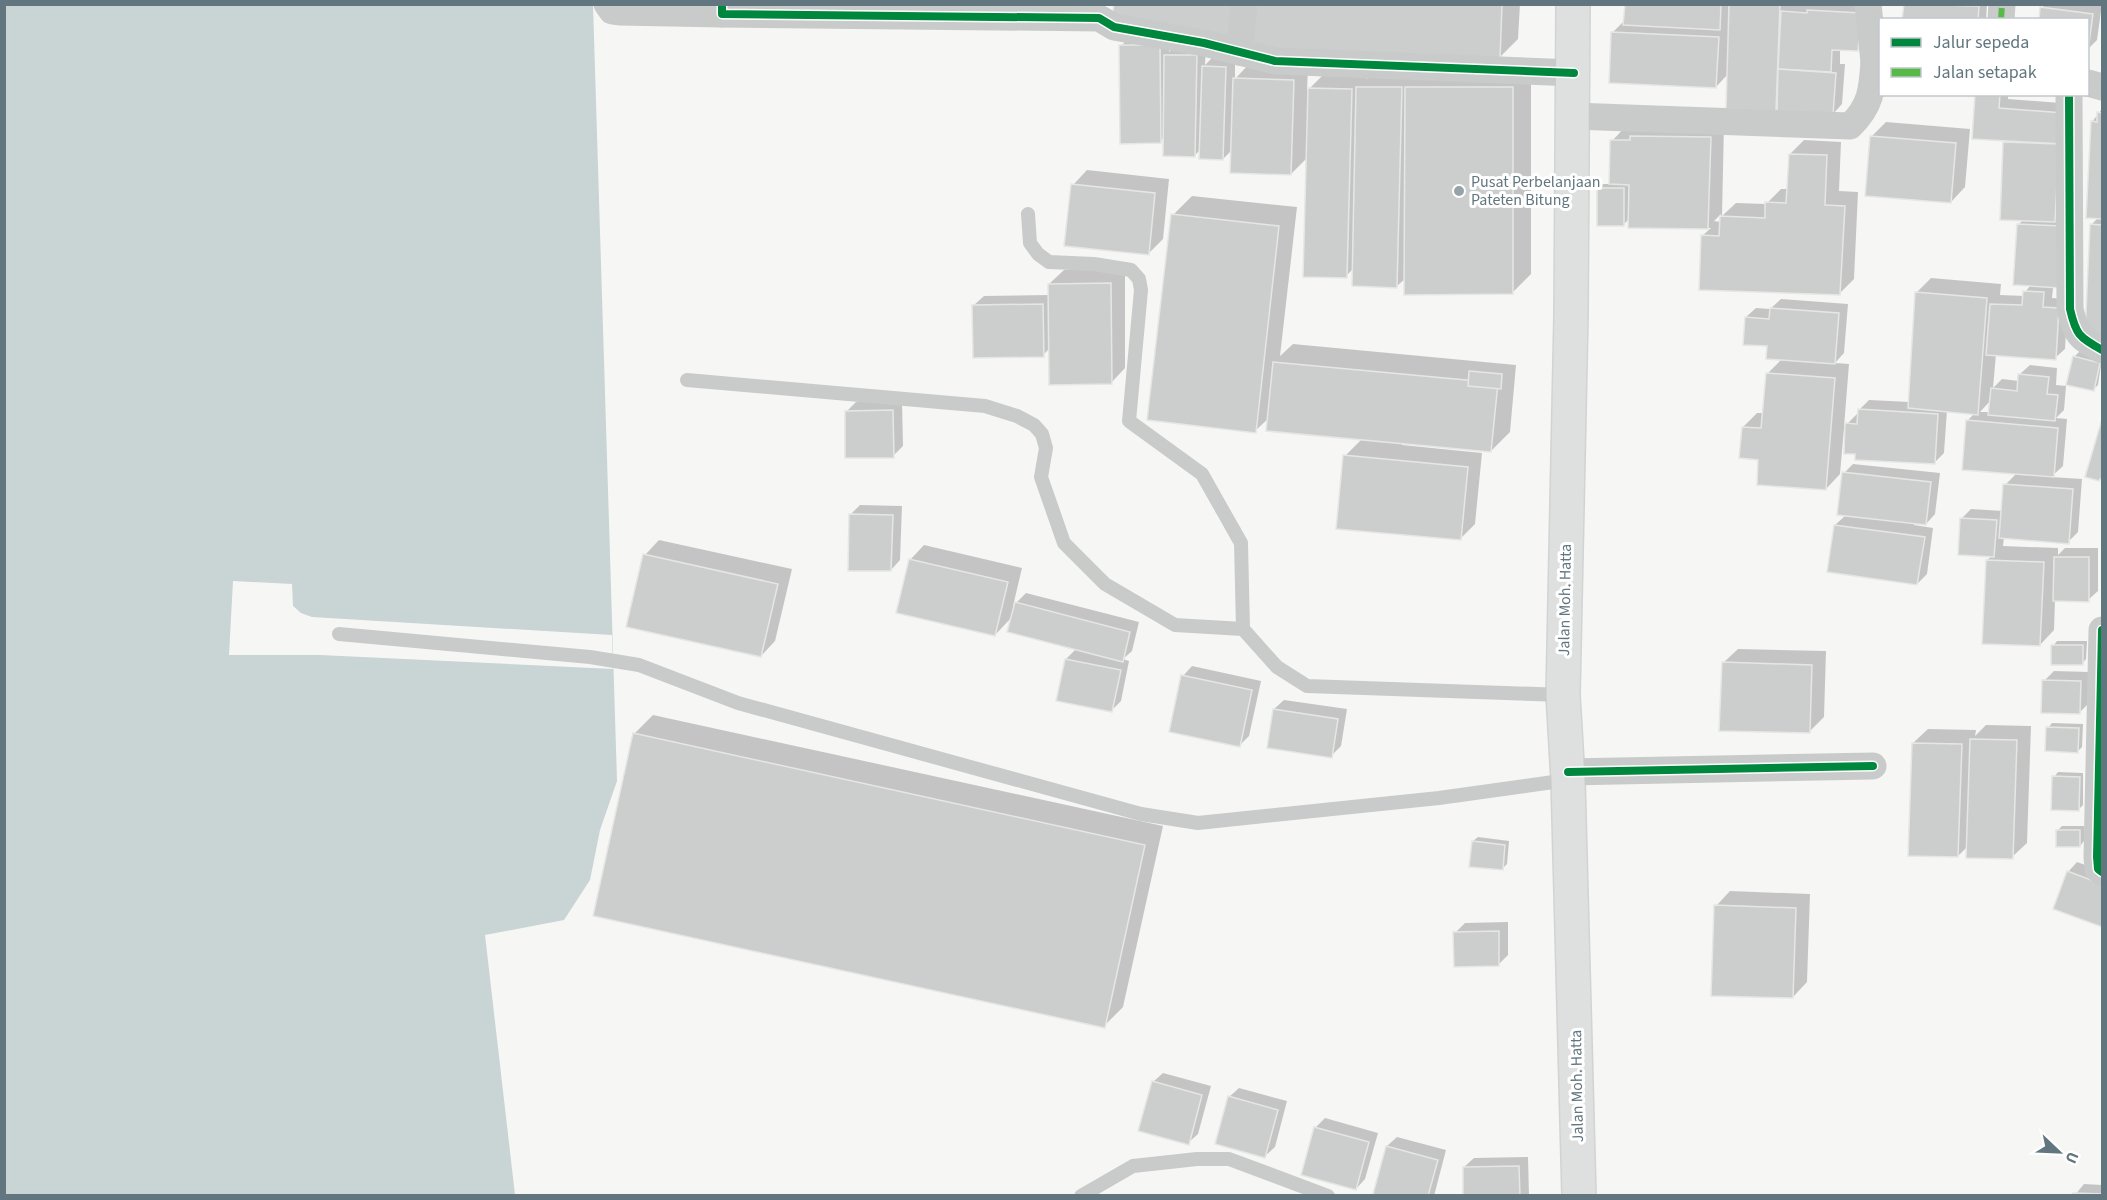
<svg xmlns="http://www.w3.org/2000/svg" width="2107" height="1200" viewBox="0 0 2107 1200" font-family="'Source Sans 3',sans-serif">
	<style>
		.water { fill: #c9d4d5 }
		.pier { fill: #f6f6f5 }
		.shadow { fill: #0003; fill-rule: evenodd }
		.building { fill: #cccece; stroke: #e6e6e5; stroke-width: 1.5 }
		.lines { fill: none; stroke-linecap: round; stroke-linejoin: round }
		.trunk-casing { stroke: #d2d3d3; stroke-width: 36 }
		.service { stroke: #c9cbcb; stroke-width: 14 }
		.minor { stroke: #c9cbcb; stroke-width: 27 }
		.trunk { stroke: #dedfdf; stroke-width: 33 }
		.quiet { stroke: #58b947; stroke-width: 6; stroke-dasharray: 12 6; stroke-linecap: butt }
		.cycleway-casing { stroke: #fff; stroke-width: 11 }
		.cycleway { stroke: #00873e; stroke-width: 8 }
		.poi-dot { fill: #96a3a8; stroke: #fff; stroke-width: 2 }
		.labels { text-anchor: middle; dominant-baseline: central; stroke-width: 6; stroke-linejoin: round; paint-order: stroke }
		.poi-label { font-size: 16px; fill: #62767f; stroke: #fff; text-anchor: start }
		.street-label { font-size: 16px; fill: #62767f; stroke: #fff }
	</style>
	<rect width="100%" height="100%" fill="#f6f6f5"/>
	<polygon class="water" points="5,5 593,5 617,781 600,830 590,880 564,920 485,935 515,1195 5,1196"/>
	<polygon class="pier" points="233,581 292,584 293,606 301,613 312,617 612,635 613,669 320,655 229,655"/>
	<g class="shadow">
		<polygon points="1115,4 1520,4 1518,39 1499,58"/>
		<polygon points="1626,4 1870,4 1867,40 1857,50 1840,49 1840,64 1845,64 1842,104 1833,114 1779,107 1776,110 1728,74 1716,87 1613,32 1625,20"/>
		<polygon points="1906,4 1987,4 1986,20 1904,20"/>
		<polygon points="2045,4 2102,4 2097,40 2088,49 2088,20 2042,8"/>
		<polygon points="1131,36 1169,36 1169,52 1175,46 1206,46 1205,65 1213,57 1235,58 1235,79 1249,64 1308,66 1307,91 1324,74 1366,75 1366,79 1372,73 1531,69 1531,274 1512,293 1406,278 1397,286 1354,268 1346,276 1308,157 1291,174 1233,149 1223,159 1201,149 1194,156 1164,137 1160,142 1121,46"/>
		<path d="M1977 94H2008V99L2073 104 2052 298 2068 299 2065 349 2055 358 1996 354 1993 388 2002 379 2019 381 2020 374 2030 365 2057 368 2056 385 2066 386 2064 410 2056 418 2067 419 2063 466 2051 477 2082 479 2078 532 2068 542 2004 537 2003 546 2058 548V555L2065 548H2098V591L2088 600H2055L2054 630 2040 645 1987 560 1992 556 1962 518 1971 509 2003 511 2005 485 2017 473 1967 421 1975 413 1947 410 1944 453 1934 463 1844 428 1840 474 1826 489 1760 459 1743 427 1757 413H1764L1767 374 1782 359 1746 317 1756 308 1770 309 1781 299 1848 304 1844 353 1835 363 1849 364 1844 427 1857 414H1859V410L1869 400 1910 402 1916 293 1931 278 2001 284 2000 295 2025 296V292L2031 285 2018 225 2023 220 2005 143 2008 139ZM1991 400 1990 412H1980Z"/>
		<polygon points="2102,109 2102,333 2087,333 2091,225 2099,217 2092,122"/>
		<polygon points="1886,122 1970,129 1965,187 1951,202 1872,136"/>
		<path d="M1724 123 1722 216 1736 203 1766 204 1781 189H1788L1790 154 1804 140 1841 142 1839 191 1858 192 1854 279 1840 293 1702 236 1711 228 1630 226V218L1623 225 1599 189 1603 184H1611L1612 141 1626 126ZM1721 214V222L1714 221Z"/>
		<polygon points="1087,170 1169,179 1163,239 1148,254 1073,185"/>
		<polygon points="1192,196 1297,207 1280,356 1293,344 1516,365 1510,432 1491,451 1402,442 1402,445 1482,453 1475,524 1460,539 1345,456 1362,439 1269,418 1255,431 1173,215"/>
		<polygon points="1125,269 1125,368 1111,383 1050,348 1043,355 974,305 984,296 1050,295 1049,284 1064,270"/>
		<polygon points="2079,352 2102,358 2098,385 2093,390 2074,357"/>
		<polygon points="902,401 903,446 893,456 846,412 856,402"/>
		<polygon points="2102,424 2102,478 2086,476"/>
		<polygon points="1853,464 1940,473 1935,514 1926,524 1914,522 1914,525 1933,528 1927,574 1917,584 1835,525 1846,515 1844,473"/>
		<polygon points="860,505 902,506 900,560 891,570 850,515"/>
		<polygon points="659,540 792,569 775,641 761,656 645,555"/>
		<polygon points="924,545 1022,568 1013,606 1026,593 1139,622 1132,651 1123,659 1129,661 1121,701 1112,710 1066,659 1077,648 1012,617 995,635 910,560"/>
		<polygon points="2057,641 2087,641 2086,659 2082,664 2053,646"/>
		<polygon points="1738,649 1826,651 1824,717 1809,732 1723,663"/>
		<polygon points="1192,666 1261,681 1249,736 1239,746 1183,676"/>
		<polygon points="2054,671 2090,672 2089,703 2079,713 2044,681"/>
		<polygon points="1284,700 1347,709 1341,746 1331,756 1274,709"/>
		<polygon points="653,715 1163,826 1123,1007 1104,1026 634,734"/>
		<polygon points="2052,723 2083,724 2082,747 2078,751 2048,728"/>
		<polygon points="1986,725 2031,726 2027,843 2012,857 1968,846 1958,856 1913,743 1928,729 1976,730 1975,736"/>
		<polygon points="2058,772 2083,773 2083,805 2078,810 2054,777"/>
		<polygon points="2062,826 2084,826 2084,841 2080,846 2058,830"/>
		<polygon points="1478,837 1509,841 1507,864 1502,869 1473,841"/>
		<polygon points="2077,862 2102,871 2102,925 2055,908 2068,872"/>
		<polygon points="1730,891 1810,894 1807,982 1793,997 1716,906"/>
		<polygon points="1508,922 1508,955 1498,965 1455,933 1465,923"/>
		<polygon points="1163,1073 1211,1086 1198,1134 1188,1143 1153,1082"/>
		<polygon points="1239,1088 1287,1101 1275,1147 1265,1156 1229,1097"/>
		<polygon points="1325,1118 1378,1133 1365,1179 1356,1189 1315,1128"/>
		<polygon points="1397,1137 1446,1150 1434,1196 1385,1196 1387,1146"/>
		<polygon points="1528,1157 1529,1196 1464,1196 1464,1167 1474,1158"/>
		<polygon points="2084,1184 2102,1185 2102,1196 2074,1196"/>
	</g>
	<g class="building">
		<polygon points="1114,4 1239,4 1235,37 1111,23"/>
		<polygon points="1252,4 1502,4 1500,60 1250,48"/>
		<polygon points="1625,4 1721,4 1720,30 1623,25"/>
		<polygon points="1729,4 1780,5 1776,111 1726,109"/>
		<polygon points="1904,4 1979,6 1978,20 1902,20"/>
		<polygon points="2040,7 2093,14 2088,51 2088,20 2039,20"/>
		<polygon points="1807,10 1861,13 1858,51 1832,50 1831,72 1778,69 1781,11 1807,13"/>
		<polygon points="1611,32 1719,37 1716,88 1609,83"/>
		<polygon points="1119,45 1160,45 1161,143 1120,144"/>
		<polygon points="1164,55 1197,55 1195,157 1163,156"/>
		<polygon points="1202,66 1226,67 1223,160 1199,159"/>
		<polygon points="1778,69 1836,73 1833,115 1777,111"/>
		<polygon points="1233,78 1294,80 1291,175 1230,173"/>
		<polygon points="1356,87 1402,87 1397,288 1352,286"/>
		<polygon points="1405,87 1513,87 1513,294 1404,295"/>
		<polygon points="1308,88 1352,89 1347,278 1303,277"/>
		<polygon points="1975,94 2000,94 1999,108 2064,113 2062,144 1972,139"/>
		<polygon points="2097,112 2102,113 2102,219 2086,218 2091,121 2097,122"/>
		<polygon points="1630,136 1711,137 1708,229 1628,228 1629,185 1609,184 1610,140 1630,140"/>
		<polygon points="1870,136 1956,143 1951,203 1865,196"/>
		<polygon points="2003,142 2059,144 2055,222 2000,220"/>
		<polygon points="1789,154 1827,155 1825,205 1845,206 1840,295 1699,290 1701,235 1719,236 1720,216 1765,218 1765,202 1786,203"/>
		<polygon points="1071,184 1155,193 1149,255 1064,246"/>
		<rect x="1597" y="188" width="27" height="38"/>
		<polygon points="1171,214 1279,226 1256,433 1147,420"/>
		<polygon points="2017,224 2063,226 2060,288 2013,285"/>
		<polygon points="2090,224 2102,225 2102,335 2085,334"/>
		<polygon points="1111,283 1112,384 1049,385 1048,284"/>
		<polygon points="2023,291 2044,292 2043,307 2059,308 2056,360 1986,355 1990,304 2022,305"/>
		<polygon points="1915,292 1987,298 1978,415 1908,408"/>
		<polygon points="1043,304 1044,357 973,358 972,305"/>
		<polygon points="1770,308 1839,313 1835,364 1766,359 1767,346 1743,345 1745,317 1769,319"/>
		<polygon points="2073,356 2100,363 2094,391 2066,385"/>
		<polygon points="1273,362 1498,383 1491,452 1266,431"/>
		<polygon points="1469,371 1502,374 1501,389 1468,386"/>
		<polygon points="1766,373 1835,378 1826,490 1757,485 1758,460 1739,458 1742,427 1761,428"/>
		<polygon points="2018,374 2049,377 2047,394 2058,395 2055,421 1988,415 1991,388 2017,391"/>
		<polygon points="1858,409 1938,414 1935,464 1855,460 1855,454 1844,454 1845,423 1857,424"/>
		<polygon points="893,410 894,458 845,458 845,411"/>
		<polygon points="2102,419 2102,480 2100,479 2099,481 2085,477"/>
		<polygon points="1966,420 2058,428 2054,477 1962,470"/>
		<polygon points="1343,455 1468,467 1461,540 1336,529"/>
		<polygon points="1842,472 1931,482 1926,525 1837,515"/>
		<polygon points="2003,484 2073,489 2069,544 1999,538"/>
		<polygon points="849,514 893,515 891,571 848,571"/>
		<polygon points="1960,518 1997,520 1994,557 1958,555"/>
		<polygon points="1834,525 1925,537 1917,585 1827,572"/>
		<polygon points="643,554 778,584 761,657 626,627"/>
		<polygon points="2054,557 2089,557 2089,602 2053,601"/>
		<polygon points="909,559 1008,582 995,636 896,613"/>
		<polygon points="1986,560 2044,562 2040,646 1982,644"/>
		<polygon points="1015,602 1130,632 1123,662 1007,632"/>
		<rect x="2051" y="645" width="32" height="20"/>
		<polygon points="1065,659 1121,670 1112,712 1056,701"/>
		<polygon points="1722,662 1812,665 1810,733 1719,731"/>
		<polygon points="1181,675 1252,690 1240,747 1169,732"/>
		<polygon points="2042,680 2081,681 2080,714 2041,713"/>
		<polygon points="1273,709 1338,719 1332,758 1267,748"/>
		<polygon points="2046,727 2079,728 2078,753 2045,751"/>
		<polygon points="633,733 1145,845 1105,1028 593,916"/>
		<polygon points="1970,739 2017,740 2013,859 1966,858"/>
		<polygon points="1912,743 1962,744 1958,857 1908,856"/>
		<polygon points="2052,776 2080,777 2079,811 2051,810"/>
		<rect x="2056" y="830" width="24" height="17"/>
		<polygon points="1472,841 1505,845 1503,870 1469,867"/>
		<polygon points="2067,871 2102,884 2102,927 2053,909"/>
		<polygon points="1714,905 1796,908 1793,998 1711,996"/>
		<polygon points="1499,931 1499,966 1454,967 1453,932"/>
		<polygon points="1152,1081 1202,1095 1189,1145 1138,1131"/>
		<polygon points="1228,1096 1278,1110 1265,1158 1215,1144"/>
		<polygon points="1314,1127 1369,1142 1356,1190 1301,1175"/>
		<polygon points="1386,1146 1438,1160 1428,1196 1379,1196 1373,1194"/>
		<polygon points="1519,1166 1520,1196 1463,1196 1463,1167"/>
		<polygon points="2073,1193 2102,1194 2102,1196 2072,1196"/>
	</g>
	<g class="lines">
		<defs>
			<polyline id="trunk" points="1573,4 1571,315 1563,695 1568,780 1579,1196"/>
		</defs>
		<use href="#trunk" class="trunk-casing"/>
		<g class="service">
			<polyline points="1028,214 1030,243 1038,254 1049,262 1094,264 1131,270 1139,279 1141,290 1129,421 1202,474 1241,543 1243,629 1277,667 1307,686 1563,695"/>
			<polyline points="687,380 985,406 1017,416 1034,425 1042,434 1046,448 1041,477 1064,543 1105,584 1175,625 1243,629"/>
			<polyline points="339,634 590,657 639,665 738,703 1141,814 1198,823 1439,798 1568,780"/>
			<polyline points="1081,1196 1133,1166 1197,1159 1229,1159 1328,1196"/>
		</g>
		<g class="minor">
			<polyline points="607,4 612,11 619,12 722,14"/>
			<polyline points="722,4 722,14 1099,18 1114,27 1204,43 1275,61 1574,73"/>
			<polyline points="1868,4 1874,62"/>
			<polyline points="2001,20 2002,4"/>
			<polyline points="1239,52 1244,4"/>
			<polyline points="2088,83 2102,87"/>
			<path d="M2069 94 2070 309C2076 335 2079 337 2102 350"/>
			<path d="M1573 116 1850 126C1871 106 1872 90 1874 62H1880"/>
			<polyline points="2102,630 2097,857 2098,869 2102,872"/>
			<polyline points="1568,772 1873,766"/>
		</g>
		<use href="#trunk" class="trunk"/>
		<polyline class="quiet" points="2001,20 2002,4"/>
		<defs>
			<g id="cycleway">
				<polyline points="722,4 722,14 1099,18 1114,27 1204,43 1275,61 1574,73"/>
				<path d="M2069 94 2070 309C2076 335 2079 337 2102 350"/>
				<polyline points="2102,630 2097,857 2098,869 2102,872"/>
				<polyline points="1568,772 1873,766"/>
			</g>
		</defs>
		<use href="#cycleway" class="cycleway-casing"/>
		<use href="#cycleway" class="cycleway"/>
	</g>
	<circle class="poi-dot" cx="1459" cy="191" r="6"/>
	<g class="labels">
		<g class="poi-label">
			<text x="1471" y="182">Pusat Perbelanjaan<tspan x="1471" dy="18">Pateten Bitung</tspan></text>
		</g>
		<g class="street-label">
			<text transform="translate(1565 600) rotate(-89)">Jalan Moh. Hatta</text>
			<text transform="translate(1577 1086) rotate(-91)">Jalan Moh. Hatta</text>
		</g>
	</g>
	<rect width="2107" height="1200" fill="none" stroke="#62767f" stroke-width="12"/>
	<rect x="1879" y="18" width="210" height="78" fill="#ffffff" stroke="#c0c8cc" stroke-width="1.5"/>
	<rect x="1891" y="38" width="30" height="9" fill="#00873e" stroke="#c0c8cc" stroke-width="1.5"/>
	<text x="1933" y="48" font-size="18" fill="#62767f">Jalur sepeda</text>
	<rect x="1891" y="68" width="30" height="9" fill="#58b947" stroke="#c0c8cc" stroke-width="1.5"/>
	<text x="1933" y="78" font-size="18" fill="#62767f">Jalan setapak</text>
	<g transform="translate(2059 1152) rotate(113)" stroke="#ffffff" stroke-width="4.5" paint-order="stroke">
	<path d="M0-4.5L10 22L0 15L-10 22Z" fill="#62767f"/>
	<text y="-9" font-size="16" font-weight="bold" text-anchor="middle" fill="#62767f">U</text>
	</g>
</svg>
